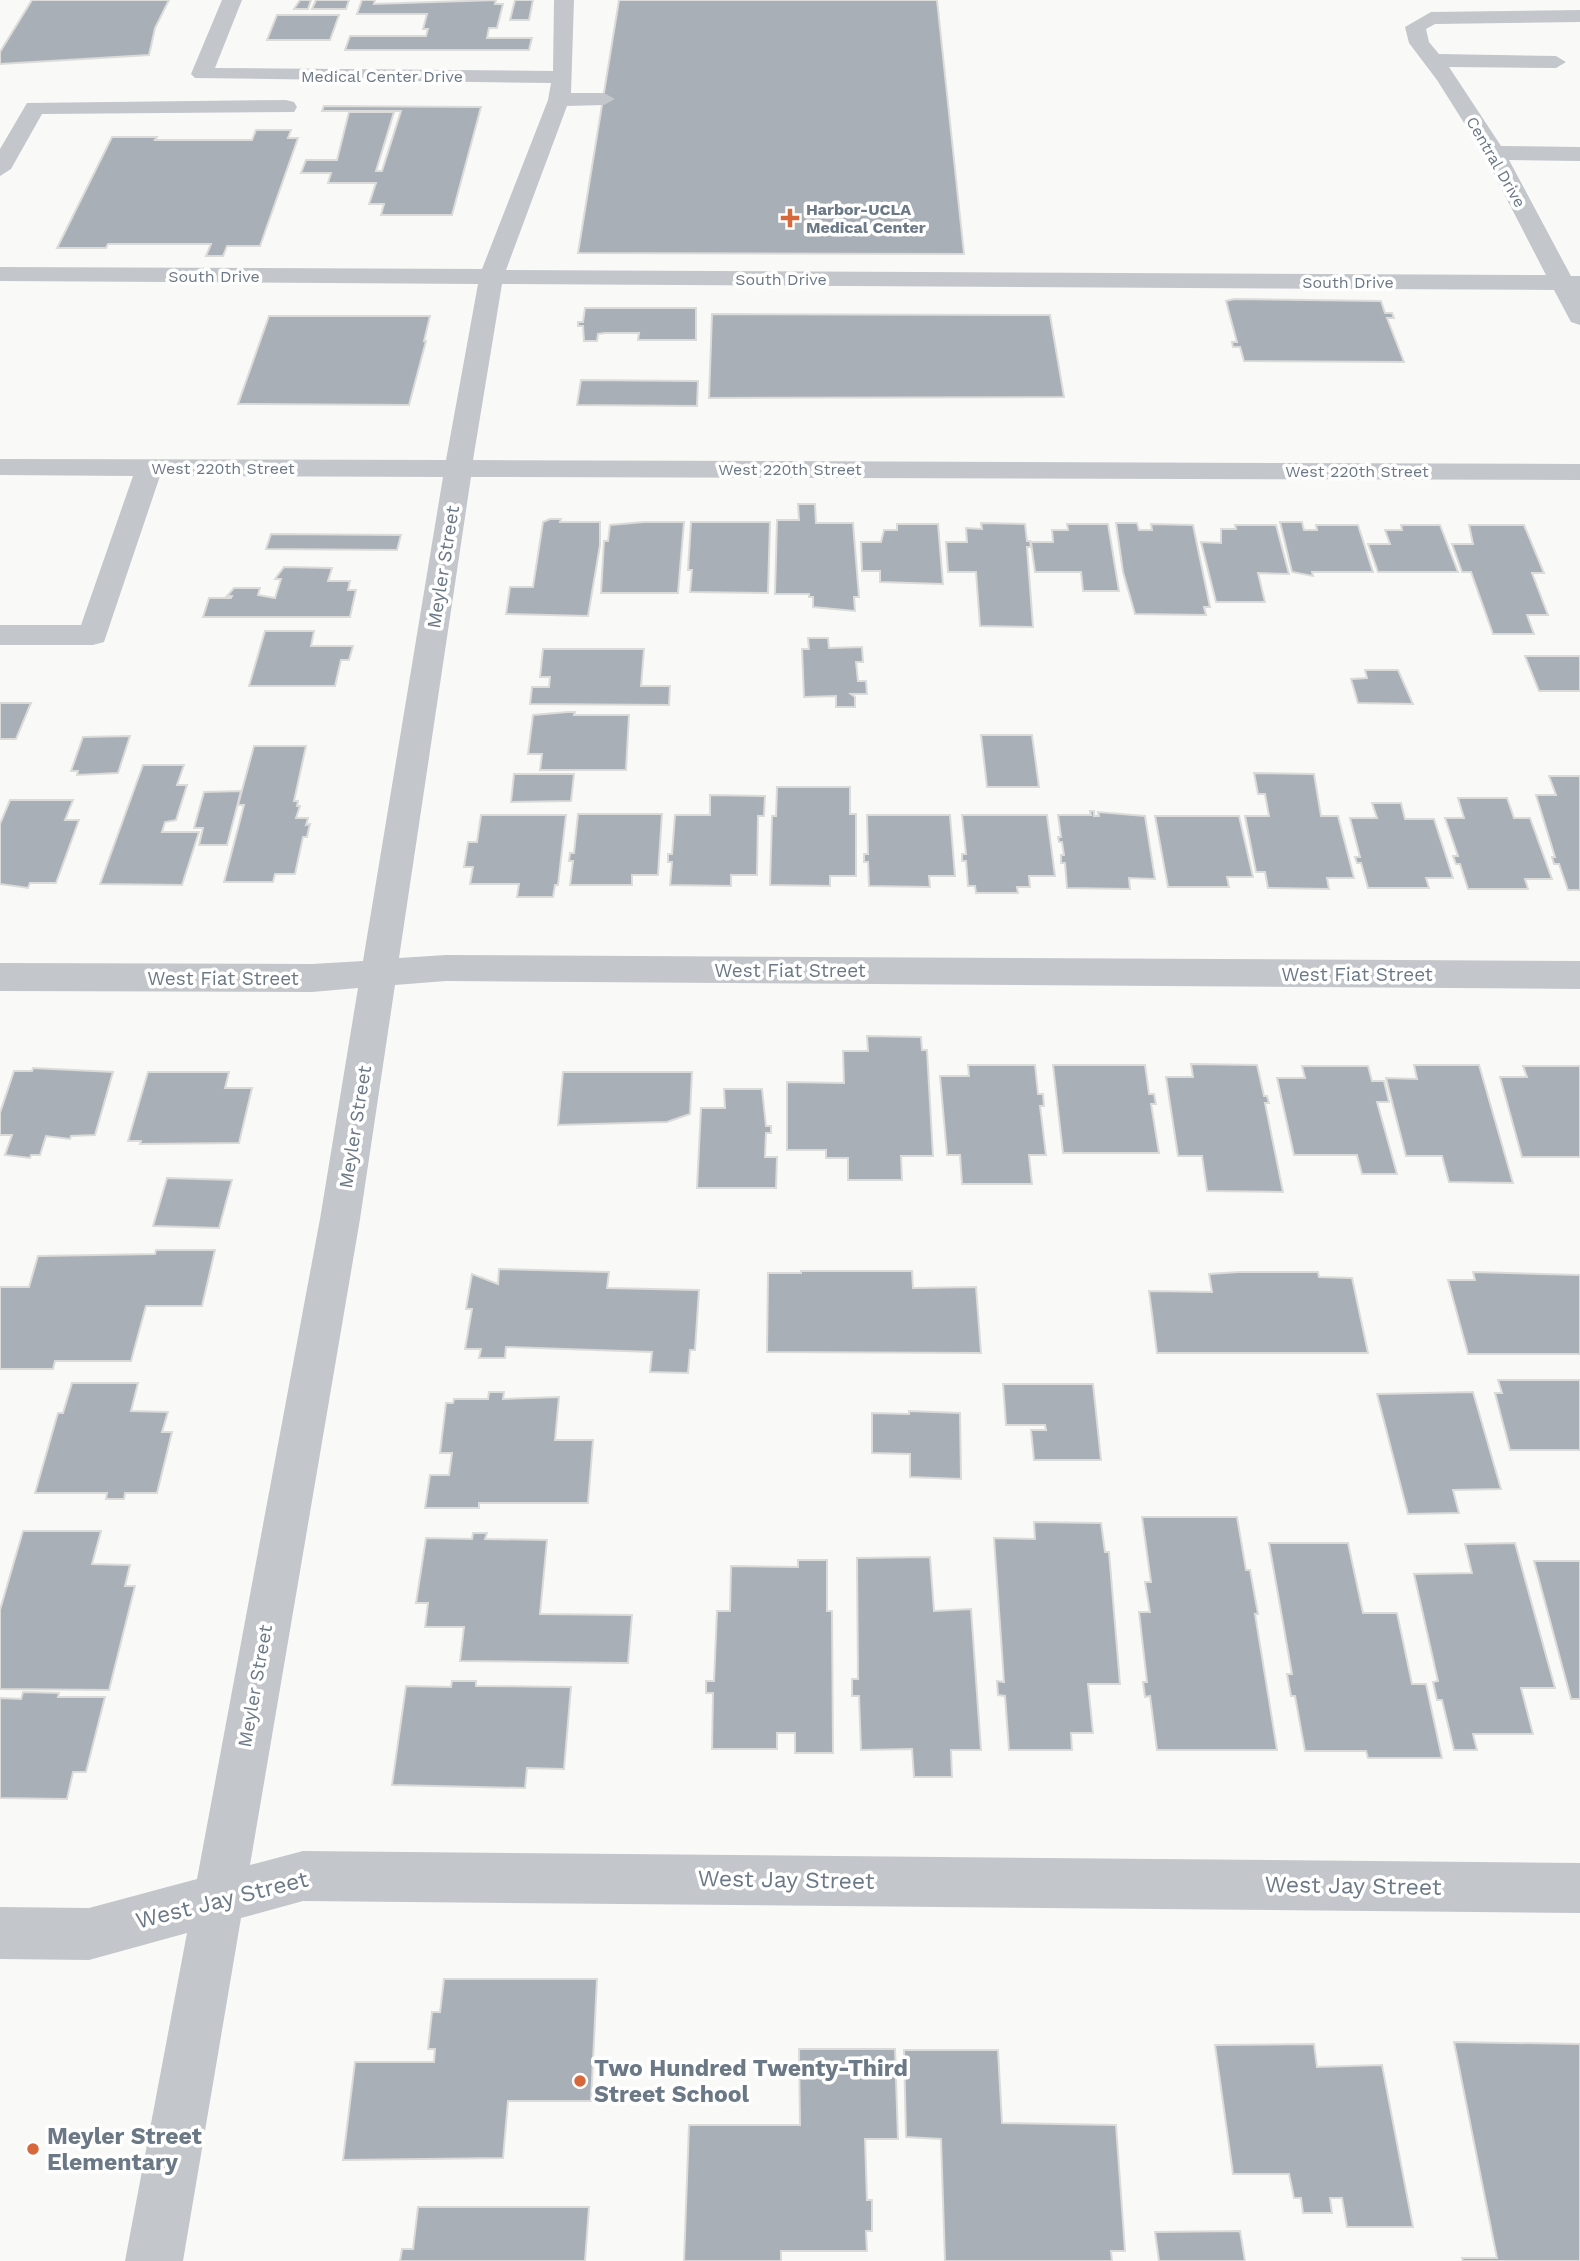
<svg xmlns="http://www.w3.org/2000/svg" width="1580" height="2261" viewBox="0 0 1580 2261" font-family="'Work Sans',sans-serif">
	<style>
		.building { fill: #a9afb6; stroke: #dbdbd9; stroke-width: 2 }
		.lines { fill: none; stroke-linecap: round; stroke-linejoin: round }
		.minor { fill: #c3c6ca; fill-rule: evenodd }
		.poi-dot { fill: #d6683b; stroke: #fff; stroke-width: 2.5 }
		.labels { text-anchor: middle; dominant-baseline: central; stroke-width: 7; stroke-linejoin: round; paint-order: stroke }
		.far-street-label { font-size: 16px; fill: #6b7886; stroke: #fff }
		.far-poi-label { font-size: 16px; font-weight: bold; fill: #6b7886; stroke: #fff; text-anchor: start }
		.street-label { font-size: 19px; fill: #6b7886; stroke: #fff }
		.near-street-label { font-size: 23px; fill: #6b7886; stroke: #fff }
		.near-poi-label { font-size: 23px; font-weight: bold; fill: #6b7886; stroke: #fff; text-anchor: start }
	</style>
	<rect width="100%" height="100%" fill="#f9f9f7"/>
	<g class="building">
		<polygon points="32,0 169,0 155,28 149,55 0,64 0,52"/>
		<polygon points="300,0 311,0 308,9 294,9"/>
		<polygon points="316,0 349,0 346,9 312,9"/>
		<polygon points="362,0 375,0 374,4 496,0 495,4 503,4 497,28 489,28 487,38 532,38 529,50 345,50 350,36 426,36 428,29 423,29 427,14 357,14"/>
		<polygon points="515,0 533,0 529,20 510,20"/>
		<polygon points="619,0 937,0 964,254 578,253"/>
		<polygon points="277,15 339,15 330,40 267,40"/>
		<polygon points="324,106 481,107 452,215 381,215 384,204 369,204 376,183 328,183 331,173 301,173 306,160 337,160 349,112 394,112 376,171 382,171 401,111 322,111"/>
		<polygon points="256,130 291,130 288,138 298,138 260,246 227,246 223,256 206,256 211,244 108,244 106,248 57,248 112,137 157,137 155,140 252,140"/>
		<polygon points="1234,299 1381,301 1385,313 1392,313 1394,318 1387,318 1404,362 1244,361 1240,347 1233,347 1232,342 1237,342 1226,301"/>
		<polygon points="585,308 696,308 696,340 638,340 639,333 605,333 598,334 597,341 584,341 583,326 578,326 578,322 583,322"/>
		<polygon points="712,314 1050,315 1064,397 709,398"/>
		<polygon points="269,316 430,316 424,341 426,341 409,405 238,404"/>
		<polygon points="581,380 698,381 697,406 577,405"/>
		<polygon points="798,504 815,504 816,523 853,523 859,597 854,597 855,611 813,607 813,597 809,597 809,594 775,594 777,520 799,520"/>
		<polygon points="550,519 561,519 560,522 600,522 600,545 588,616 506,614 510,587 533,587 543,522"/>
		<polygon points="644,522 684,522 678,593 601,593 604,541 608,541 610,525"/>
		<polygon points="691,522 770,522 768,593 690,592 692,570 688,570"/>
		<polygon points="1280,522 1302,522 1304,530 1317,530 1316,525 1358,525 1373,572 1312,572 1313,576 1292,572"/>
		<polygon points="981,523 1025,524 1027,541 1030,541 1031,547 1027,547 1033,627 980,626 976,572 948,572 946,542 967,542 966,528 982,529"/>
		<polygon points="1116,523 1137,523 1139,530 1152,530 1151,524 1193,525 1210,607 1204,607 1206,615 1135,614 1123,572"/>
		<polygon points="897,524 938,524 943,584 880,582 880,571 862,571 861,542 881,542 884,530 897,530"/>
		<polygon points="1067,524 1108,524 1119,591 1083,591 1081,572 1035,572 1031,542 1053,542 1052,530 1068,530"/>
		<polygon points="1235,525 1276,525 1289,574 1258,573 1265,602 1216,602 1201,542 1221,543 1221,529 1236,529"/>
		<polygon points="1401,525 1440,525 1458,572 1378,572 1368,544 1390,544 1385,530 1402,530"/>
		<polygon points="1469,525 1524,525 1544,573 1532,573 1548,615 1527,615 1534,634 1493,634 1471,572 1462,572 1452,544 1473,544"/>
		<polygon points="271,534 401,535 397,550 266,549"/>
		<polygon points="284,567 332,568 328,581 350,581 348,590 356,590 350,617 203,617 209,598 231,598 232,596 227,596 234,588 260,588 258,595 275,598 281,579 275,579"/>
		<polygon points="265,631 314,631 311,646 353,646 349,660 341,660 335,686 249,686"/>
		<polygon points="808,638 828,638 829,648 862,647 863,662 856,662 858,681 866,681 867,694 851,694 855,697 855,707 836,707 836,696 804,697 802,649 809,649"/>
		<polygon points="543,649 644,649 641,686 670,686 669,705 530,704 532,687 549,687 550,677 540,677"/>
		<polygon points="1525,656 1580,656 1580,691 1539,691"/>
		<polygon points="1365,670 1398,670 1413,704 1358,703 1351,679 1367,678"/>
		<polygon points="0,703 31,703 16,739 0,739"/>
		<polygon points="568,712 575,712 574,715 629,715 626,770 540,770 542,754 528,754 533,715"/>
		<polygon points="981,735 1032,735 1039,787 987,787"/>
		<polygon points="130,736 118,773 77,775 78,771 71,771 83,737"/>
		<polygon points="254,746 306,746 294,801 298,801 297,806 300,806 296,818 308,818 306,825 310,824 307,837 303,837 295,874 275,874 273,882 224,882 244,805 238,805"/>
		<polygon points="143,765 184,765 177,785 187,785 176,820 165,822 162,832 199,832 182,885 100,884"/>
		<polygon points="1254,773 1314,774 1321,816 1338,816 1354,878 1327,878 1329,889 1268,888 1265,872 1256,872 1245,816 1269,816 1265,794 1258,794"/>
		<polygon points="514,774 574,774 571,801 511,802"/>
		<polygon points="1549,776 1580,776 1580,890 1568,890 1559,864 1554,864 1552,857 1555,857 1536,795 1556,795"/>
		<polygon points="777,787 850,787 850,814 856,814 856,876 830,876 830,886 770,885 772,816 776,816"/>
		<polygon points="241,791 227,845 199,845 203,828 194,828 204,792"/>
		<polygon points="710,795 765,796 764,816 758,816 757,875 731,875 731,886 670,885 672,862 668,862 668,854 672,854 675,815 710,815"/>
		<polygon points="1458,798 1507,798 1514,818 1530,818 1552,879 1525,879 1528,889 1468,889 1460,864 1456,864 1453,856 1458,856 1445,818 1464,818"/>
		<polygon points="10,800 73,800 65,820 79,820 56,883 30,883 28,888 0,884 0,824"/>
		<polygon points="1372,803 1401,803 1405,819 1434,819 1453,878 1426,878 1429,888 1368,888 1361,863 1357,863 1355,857 1360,857 1350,818 1377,818"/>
		<polygon points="1090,811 1094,811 1094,816 1099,816 1098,812 1145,816 1155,879 1129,878 1130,889 1067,888 1065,863 1061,863 1061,855 1064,855 1062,842 1059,842 1058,837 1061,837 1058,815 1091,815"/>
		<polygon points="578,814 662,814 658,875 632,875 632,885 570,885 573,861 569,861 570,853 574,853"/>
		<polygon points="481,815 566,815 558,885 555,885 553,897 517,897 519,884 470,884 473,867 464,867 468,842 477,842"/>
		<polygon points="867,815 950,815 955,876 929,876 930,887 869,886 868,862 864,862 864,854 868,854"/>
		<polygon points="962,815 1047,815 1055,876 1029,876 1030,887 1017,887 1018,893 976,893 975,886 968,886 966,861 962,861 962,854 966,854"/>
		<polygon points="1155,816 1239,816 1253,877 1227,877 1229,887 1168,887"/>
		<polygon points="867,1036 921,1037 922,1050 927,1050 933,1156 901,1156 902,1180 848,1180 848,1158 826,1158 826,1150 787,1150 787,1082 844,1083 843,1051 868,1051"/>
		<polygon points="1191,1064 1257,1065 1264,1096 1267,1096 1269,1103 1265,1103 1283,1192 1207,1191 1202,1156 1178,1156 1166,1077 1193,1077"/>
		<polygon points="968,1065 1035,1065 1038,1094 1043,1094 1044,1106 1040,1106 1046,1155 1029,1155 1032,1184 962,1184 960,1155 947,1155 940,1076 969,1076"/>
		<polygon points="1053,1065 1145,1065 1149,1094 1154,1094 1156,1104 1151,1104 1159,1153 1063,1153"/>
		<polygon points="1414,1065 1479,1065 1513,1183 1449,1182 1442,1156 1406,1156 1386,1078 1417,1079"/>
		<polygon points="1302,1066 1368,1066 1372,1081 1384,1081 1389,1102 1377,1102 1397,1174 1362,1174 1357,1155 1294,1155 1277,1078 1305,1078"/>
		<polygon points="1523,1066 1580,1066 1580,1157 1522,1157 1500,1077 1527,1077"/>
		<polygon points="33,1068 113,1072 95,1135 71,1136 70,1139 46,1136 40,1155 31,1155 30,1158 5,1155 12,1135 0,1135 0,1113 14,1071 32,1071"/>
		<polygon points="148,1072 229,1072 225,1088 252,1088 239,1143 140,1144 141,1141 128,1141"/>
		<polygon points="563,1072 692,1072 690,1114 667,1122 558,1125"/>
		<polygon points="724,1089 762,1089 766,1126 771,1126 771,1133 766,1133 765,1157 777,1157 776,1188 697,1188 701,1108 725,1108"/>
		<polygon points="167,1178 232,1180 219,1228 153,1226"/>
		<polygon points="156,1250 215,1250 202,1306 146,1306 131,1361 55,1361 53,1369 0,1369 0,1287 29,1287 38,1256 155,1254"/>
		<polygon points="499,1269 609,1272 607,1288 699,1290 695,1350 690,1350 688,1373 650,1372 652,1352 506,1347 505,1358 479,1358 481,1349 465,1349 472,1309 466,1309 472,1274 498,1284"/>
		<polygon points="801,1271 912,1271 913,1288 976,1287 981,1353 767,1352 768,1273 801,1273"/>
		<polygon points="1239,1272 1318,1272 1319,1277 1352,1278 1368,1353 1157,1353 1149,1291 1212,1292 1209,1274"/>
		<polygon points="1473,1272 1580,1275 1580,1354 1468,1354 1448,1280 1475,1280"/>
		<polygon points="1498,1380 1580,1380 1580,1450 1510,1450 1495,1393 1502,1393"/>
		<polygon points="72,1383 138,1383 131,1411 168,1412 162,1432 172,1432 157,1493 125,1493 124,1499 106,1499 107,1493 35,1493 58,1413 63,1413"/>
		<polygon points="1003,1384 1093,1384 1101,1460 1034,1460 1031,1430 1046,1430 1045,1425 1006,1425"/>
		<polygon points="489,1392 504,1392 503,1399 559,1397 555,1440 593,1440 588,1503 479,1503 479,1508 425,1508 430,1475 449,1475 452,1453 440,1453 446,1403 453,1403 454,1399 488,1399"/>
		<polygon points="1473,1392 1501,1489 1453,1490 1459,1513 1408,1514 1377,1394"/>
		<polygon points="909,1411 960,1413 961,1479 910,1477 910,1454 872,1453 872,1413 909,1414"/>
		<polygon points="1142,1517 1237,1517 1246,1570 1250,1570 1258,1614 1255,1614 1277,1750 1157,1750 1150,1696 1145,1697 1143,1682 1147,1682 1139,1612 1150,1612 1145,1582 1151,1582"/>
		<polygon points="1034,1522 1101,1523 1105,1552 1109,1552 1120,1684 1088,1684 1093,1733 1071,1733 1072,1750 1009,1750 1005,1696 998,1695 997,1681 1004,1682 994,1538 1035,1539"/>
		<polygon points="23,1531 101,1531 92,1564 130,1565 125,1586 135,1586 109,1690 0,1689 0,1610"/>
		<polygon points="473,1533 487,1533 485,1539 547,1540 540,1614 632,1615 628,1663 460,1661 464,1627 425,1627 428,1603 416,1603 426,1538 472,1539"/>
		<polygon points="1269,1543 1348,1543 1363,1613 1397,1613 1412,1684 1426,1684 1442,1758 1368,1758 1366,1751 1305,1751 1295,1696 1291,1696 1287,1674 1292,1674"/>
		<polygon points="1515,1543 1555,1688 1521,1688 1533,1734 1473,1734 1477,1750 1454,1750 1442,1700 1437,1700 1433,1682 1438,1681 1414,1574 1472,1573 1465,1544"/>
		<polygon points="930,1557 934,1611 971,1609 981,1750 951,1750 952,1777 914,1777 912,1749 861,1750 859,1696 852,1696 852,1679 858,1679 857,1558"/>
		<polygon points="798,1560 827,1560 827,1611 832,1611 833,1753 795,1753 795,1733 777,1733 777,1749 712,1749 713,1693 706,1693 706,1681 714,1681 717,1611 730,1611 731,1566 798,1567"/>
		<polygon points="1534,1561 1580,1561 1580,1699 1571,1699"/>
		<polygon points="452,1681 476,1681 476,1686 571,1687 564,1769 527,1768 525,1788 392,1785 406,1686 451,1687"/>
		<polygon points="23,1692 59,1693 58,1697 105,1697 86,1772 73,1772 67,1799 0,1798 0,1698 21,1699"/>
		<polygon points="444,1979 597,1979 591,2101 508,2101 503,2158 343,2160 355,2062 434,2062 435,2049 428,2049 432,2012 440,2012"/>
		<polygon points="1454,2042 1580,2044 1580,2261 1463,2261 1462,2258 1497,2258"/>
		<polygon points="1314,2044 1317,2067 1382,2065 1413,2227 1347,2227 1342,2198 1330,2198 1332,2213 1303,2213 1301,2198 1294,2198 1289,2174 1233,2174 1215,2045"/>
		<polygon points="799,2049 895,2049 898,2139 865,2139 867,2200 872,2200 872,2231 866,2231 867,2251 781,2251 781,2261 684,2261 689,2125 800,2125"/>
		<polygon points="904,2050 998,2050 1002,2123 1116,2125 1125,2251 1111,2251 1112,2261 945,2261 941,2139 906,2137"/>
		<polygon points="418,2207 589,2207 585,2261 400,2261 402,2249 413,2249"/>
		<polygon points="1240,2231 1245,2261 1159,2261 1155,2232"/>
	</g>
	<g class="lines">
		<g class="minor">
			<polygon points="222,0 242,0 215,68 553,71 554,0 574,0 571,93 604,93 615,99 604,105 567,106 506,270 1546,275 1483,153 1437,80 1409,43 1405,27 1431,12 1580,10 1580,22 1435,24 1426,29 1429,42 1439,54 1556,56 1566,62 1556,68 1449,67 1501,146 1580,147 1580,161 1509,160 1571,276 1580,276 1580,325 1571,322 1554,290 502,284 473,460 1580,464 1580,480 471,477 399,958 446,955 1580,961 1580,989 446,981 395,985 360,1219 250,1865 303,1851 1580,1863 1580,1913 303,1901 241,1918 183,2261 125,2261 187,1933 89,1960 0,1959 0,1907 89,1908 197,1879 320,1219 358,988 312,992 0,991 0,963 312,964 363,961 443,477 160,476 104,642 93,645 0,645 0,625 81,625 133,476 0,475 0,459 446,460 478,284 0,281 0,267 482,269 548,100 551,83 195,78 191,74"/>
			<polygon points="286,100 294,102 297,107 294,112 42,114 11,169 0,176 0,149 27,103"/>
		</g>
	</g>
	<g class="poi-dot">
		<path d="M786.5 207.5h7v7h7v7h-7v7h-7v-7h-7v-7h7z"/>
		<circle cx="580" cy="2081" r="7"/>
		<circle cx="33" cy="2149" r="7"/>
	</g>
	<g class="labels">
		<g class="far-street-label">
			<text x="382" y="76">Medical Center Drive</text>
			<text transform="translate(1496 162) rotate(60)">Central Drive</text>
			<text x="214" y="276">South Drive</text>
			<text x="781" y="279">South Drive</text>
			<text x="1348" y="282">South Drive</text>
			<text x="223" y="468">West 220th Street</text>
			<text x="790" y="469">West 220th Street</text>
			<text x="1357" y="471">West 220th Street</text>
		</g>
		<g class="far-poi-label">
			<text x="806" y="209">Harbor-UCLA<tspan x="806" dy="18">Medical Center</tspan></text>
		</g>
		<g class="street-label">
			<text transform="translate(443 567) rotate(-81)">Meyler Street</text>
			<text x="790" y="970">West Fiat Street</text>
			<text x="1357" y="974">West Fiat Street</text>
			<text x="223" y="978">West Fiat Street</text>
			<text transform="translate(355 1127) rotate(-81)">Meyler Street</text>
			<text transform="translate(255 1686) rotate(-80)">Meyler Street</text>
		</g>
		<g class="near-street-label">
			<text transform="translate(786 1880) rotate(1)">West Jay Street</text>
			<text transform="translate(1353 1886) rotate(1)">West Jay Street</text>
			<text transform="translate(222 1900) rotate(-14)">West Jay Street</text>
		</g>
		<g class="near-poi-label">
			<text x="594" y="2068">Two Hundred Twenty-Third<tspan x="594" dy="26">Street School</tspan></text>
			<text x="47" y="2136">Meyler Street<tspan x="47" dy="26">Elementary</tspan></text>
		</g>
	</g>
</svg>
